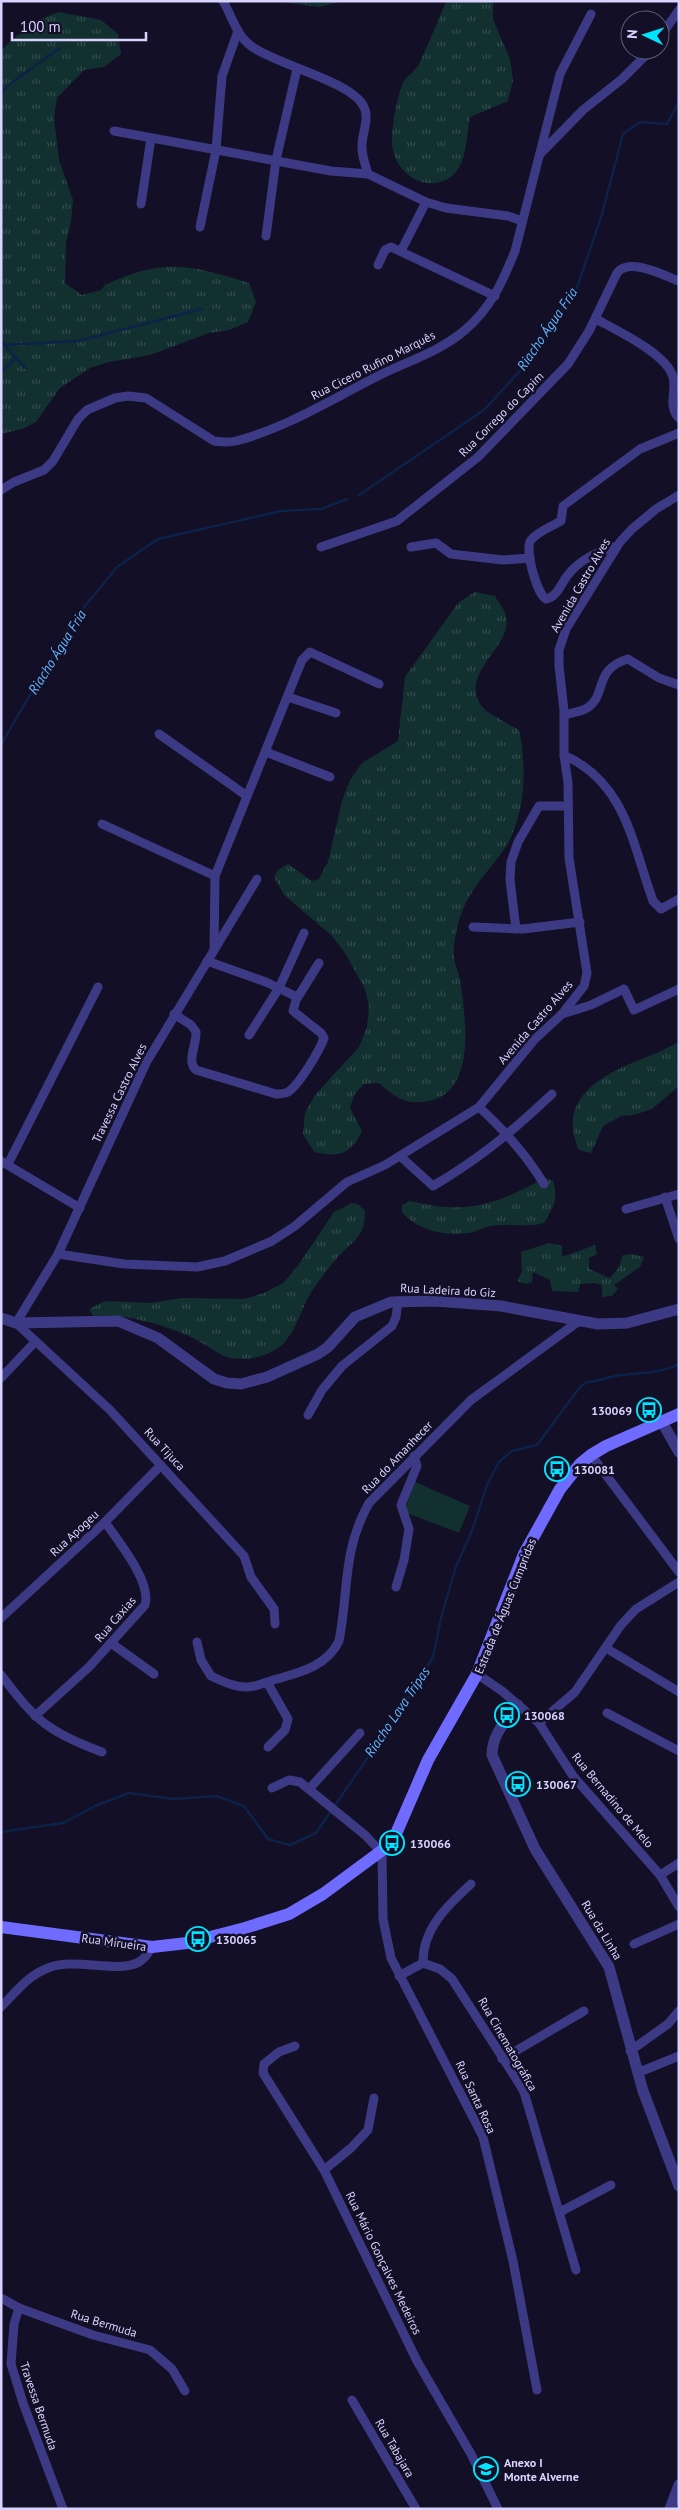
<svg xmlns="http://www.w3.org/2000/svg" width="680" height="2510" viewBox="0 0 680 2510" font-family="'PT Sans',sans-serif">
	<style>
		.grass { fill: url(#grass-tufts) }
		.pitch { fill: #12302f }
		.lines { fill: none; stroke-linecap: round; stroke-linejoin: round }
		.stream { stroke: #0c2248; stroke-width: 2.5 }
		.minor { stroke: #3d3a85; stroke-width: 9 }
		.tertiary { stroke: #3d3a85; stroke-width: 11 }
		.secondary { stroke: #6f6bff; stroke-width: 12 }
		.labels { text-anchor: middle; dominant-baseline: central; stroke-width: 5; stroke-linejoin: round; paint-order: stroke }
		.street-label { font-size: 12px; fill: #d9d4ff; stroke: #130f26 }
		.poi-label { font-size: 12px; font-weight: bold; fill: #d9d4ff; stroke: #130f26; text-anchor: start }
		.water-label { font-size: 14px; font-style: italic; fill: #62b6ff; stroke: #130f26 }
	</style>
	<defs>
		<pattern id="grass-tufts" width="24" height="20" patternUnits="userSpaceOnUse" patternTransform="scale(1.25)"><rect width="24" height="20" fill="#12302f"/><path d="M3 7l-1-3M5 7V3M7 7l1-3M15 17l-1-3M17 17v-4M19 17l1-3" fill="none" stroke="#344d4e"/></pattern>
	</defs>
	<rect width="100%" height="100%" fill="#130f26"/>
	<g class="grass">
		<polygon points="276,1 343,1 319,7"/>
		<path d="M446 1H493V19L510 59 513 80 508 101 470 117C466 136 468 161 453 175 428 196 395 174 392 145 391 131 397 94 404 81 408 75 416 71 419 64 428 44 438 22 446 1Z"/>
		<path d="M59 12 101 20 118 34 121 54 104 67 84 70 57 98 54 118 59 160 73 200 71 222 66 242 65 283 82 295 101 290 105 285C163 258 189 264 249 283L256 302 248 322 229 330 209 333 150 355 109 362 90 368 60 388 36 422 22 429 1 434V51C19 32 34 20 59 12Z"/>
		<path d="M475 592 495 596C498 602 503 608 505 613 517 647 455 671 483 708 486 712 512 726 519 730 527 767 526 815 505 848 488 873 471 886 460 917 456 930 453 946 454 959 455 966 459 973 460 980 465 1013 477 1088 433 1100 406 1106 399 1100 379 1083L364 1084 354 1095 350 1108 362 1131C350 1156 338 1157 314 1152L303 1134 305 1113 315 1095 359 1047 367 1027 369 1007 365 989 345 953 332 936 284 895 274 877 278 870 288 864 312 881 319 879 328 862 342 801 350 780 362 763 398 741 405 677 458 603Z"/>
		<path d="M679 1043V1086L652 1109 634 1115 621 1116 603 1126 591 1153 579 1150C554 1093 611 1071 654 1054 663 1051 670 1045 679 1043Z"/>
		<path d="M545 1178 553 1181C559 1199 553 1208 544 1223 526 1228 509 1223 491 1226 483 1227 476 1232 469 1233 445 1236 418 1231 402 1212V1205L410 1201C468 1215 494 1205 545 1178Z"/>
		<path d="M352 1203 358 1204 365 1211C365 1238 353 1240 337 1258 330 1266 323 1276 316 1285 302 1303 299 1327 283 1344 268 1358 240 1363 222 1355 211 1349 200 1341 189 1336 160 1324 124 1313 93 1316L89 1309 105 1301 151 1303 182 1298 244 1299 264 1293 283 1283 297 1267 334 1212Z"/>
		<polygon points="549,1243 562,1246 562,1257 595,1245 597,1254 589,1258 589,1269 610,1278 619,1267 623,1255 631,1254 644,1257 640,1267 614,1285 618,1289 612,1296 602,1297 602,1285 594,1283 580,1284 578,1292 552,1291 550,1280 533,1272 532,1282 526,1284 517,1281 522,1272 521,1252"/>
	</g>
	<polygon class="pitch" points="415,1482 470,1506 459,1533 404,1512"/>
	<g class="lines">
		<g class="stream">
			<polyline points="1,95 7,86 60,48"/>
			<polyline points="1,341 25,368"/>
			<polyline points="4,345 78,341 202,309"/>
			<polyline points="1,372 16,358"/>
			<polyline points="359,495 484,410 530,360 577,288 602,214 623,134 640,122 667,124 679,102"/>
			<polyline points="1,745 72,622 117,567 158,539 281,511 321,509 347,499"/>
			<path d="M1 1832 63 1823 95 1806 129 1793 173 1799 216 1796 244 1806 268 1839 290 1845 316 1833 403 1706 433 1657 442 1614 456 1567 473 1528 487 1485 499 1462 512 1451 537 1445 580 1387 587 1382C596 1382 601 1379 610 1377 632 1372 658 1375 679 1364"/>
		</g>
		<g class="minor">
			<path d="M223 1C232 16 236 35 251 46 276 65 352 81 364 107 370 119 361 135 362 148 362 157 366 166 368 174"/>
			<polyline points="660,37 679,10"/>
			<polyline points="114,131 331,171 368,174 426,202 446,208 508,216 522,221"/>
			<polyline points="540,154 583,110 622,79 651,50"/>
			<polyline points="141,204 151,138"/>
			<polyline points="200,227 216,150 222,76 238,31"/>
			<polyline points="266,236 276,160 297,69"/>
			<polyline points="401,251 426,202"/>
			<polyline points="378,265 385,250 391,247 495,296"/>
			<path d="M596 319C616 330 667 354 673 377 677 391 667 406 679 418"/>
			<path d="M1 490 14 482 44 470 53 461 78 419 87 410 115 398 128 396 146 398 214 441C222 442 228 443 236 441 286 428 332 399 378 376 406 362 441 351 465 330 491 308 503 281 515 251L560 74 591 14"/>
			<path d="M617 546C597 552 580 559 567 576 561 584 557 597 546 599 537 594 524 549 531 540 537 532 552 526 561 521L563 506 640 449 679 433"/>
			<path d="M321 547 397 521 478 457 568 364 589 331 617 273C629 257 663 275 679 281"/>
			<polyline points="411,547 436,543 451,554 503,560 530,558"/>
			<polyline points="288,697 336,713"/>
			<path d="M564 715C571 713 581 712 587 708 607 696 593 669 628 659L659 678 679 685"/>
			<polyline points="159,734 247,796"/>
			<polyline points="266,752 330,777"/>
			<path d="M564 755C626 783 632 843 653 901L661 909 679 899"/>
			<polyline points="102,824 215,876"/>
			<polyline points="257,879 146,1063 58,1254 16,1323 110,1410 244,1556 251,1577 274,1609 275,1624"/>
			<polyline points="473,927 523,929 580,922"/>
			<polyline points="516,929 510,880 511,862 518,842 539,806 568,806"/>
			<polyline points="214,950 215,876 302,660 310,652 379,684"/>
			<polyline points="207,961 266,982 297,997"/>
			<path d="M174 1014 191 1025 196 1032C197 1044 186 1061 196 1070L276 1094C280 1094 284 1094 288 1092 299 1085 320 1050 324 1038L321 1033 293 1011 296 1000 319 963"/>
			<polyline points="562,1014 591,1005 624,989 634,1010 679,989"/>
			<polyline points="249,1035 279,988 304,933"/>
			<path d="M479 1107C505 1131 526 1154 544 1184"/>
			<path d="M400 1156 433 1186C479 1159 513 1131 552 1094"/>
			<polyline points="1,1161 80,1208"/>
			<polyline points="8,1164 98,987"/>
			<polyline points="665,1197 679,1239"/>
			<polyline points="626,1209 679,1194"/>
			<polyline points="58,1254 124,1264 197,1267 225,1261 272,1241 295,1226 347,1182 385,1165 479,1107 535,1039 562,1014 584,986 587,973 569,858 568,783 564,755 564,711 559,666 559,650 566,629 620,542 632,529 656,509 679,495"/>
			<polyline points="1,1378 35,1342"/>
			<polyline points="308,1415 322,1390 342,1366 392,1326 396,1317 398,1301"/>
			<polyline points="591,1455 679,1572"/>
			<polyline points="396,1587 404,1560 409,1529 401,1505 417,1466 414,1456"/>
			<polyline points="1,1618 105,1522 161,1465"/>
			<path d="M197 1642 201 1660 211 1676C222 1681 236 1688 248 1687 256 1687 263 1683 270 1681 297 1673 326 1668 339 1641 349 1590 342 1551 369 1503L471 1400 579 1321"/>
			<polyline points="111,1643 154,1674"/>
			<polyline points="606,1648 679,1692"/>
			<polyline points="477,1674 502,1691 539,1723 573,1776 660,1875 679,1907"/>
			<path d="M1 1675C36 1721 48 1732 102 1752"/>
			<polyline points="267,1682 288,1719 285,1730 268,1747"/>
			<polyline points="607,1713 679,1751"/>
			<path d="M35 1716 89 1667 145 1605C152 1582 118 1541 105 1522"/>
			<polyline points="539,1723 575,1692 621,1625 636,1609 679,1582"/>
			<polyline points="272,1788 289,1780 300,1782 365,1835 382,1853 383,1919 391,1958 483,2137 513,2261 537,2390"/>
			<polyline points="310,1788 360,1733"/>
			<polyline points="660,1875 679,1863"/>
			<polyline points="634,1944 679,1924"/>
			<path d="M423 1963C422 1929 448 1905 471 1884"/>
			<polyline points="399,1976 423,1963 440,1969 452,1979 517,2080 524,2092 532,2119 576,2270"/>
			<path d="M1 2007C16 1992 27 1976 48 1968 75 1957 118 1974 139 1962 146 1958 148 1953 152 1947"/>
			<polyline points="295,2046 279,2052 264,2064 263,2073 324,2170 417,2361 471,2454 498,2509"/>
			<polyline points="630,2051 668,2024 679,2011"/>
			<polyline points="502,2059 584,2011"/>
			<polyline points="637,2073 679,2056"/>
			<polyline points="324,2170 351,2148 368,2130 374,2098"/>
			<polyline points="560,2212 611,2185"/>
			<polyline points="1,2298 19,2308 93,2335 150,2350 172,2369 185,2391"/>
			<polyline points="19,2308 14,2324 11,2364 23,2403 63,2509"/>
			<polyline points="352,2400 416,2509"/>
		</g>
		<g class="tertiary">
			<polyline points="1,1318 16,1323 118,1321 158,1338 214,1379 227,1383 241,1384 267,1377 318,1354 328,1347 355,1317 391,1302 435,1301 501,1306 598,1324 627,1323 679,1309"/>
			<polyline points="662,1422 679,1452"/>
			<path d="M518 1705C506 1721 492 1734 492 1755L535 1849 609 1967 643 2091 679 2186"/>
			<polyline points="670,2509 679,2485"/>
		</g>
		<polyline class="secondary" points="1,1927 152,1947 187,1943 245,1928 289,1914 323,1894 392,1843 428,1760 477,1674 524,1554 560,1489 580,1464 591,1455 606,1446 679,1414"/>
	</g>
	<defs>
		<symbol id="bus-ring" viewBox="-11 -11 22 22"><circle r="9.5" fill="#130f26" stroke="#00e5ff" stroke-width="1.5"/><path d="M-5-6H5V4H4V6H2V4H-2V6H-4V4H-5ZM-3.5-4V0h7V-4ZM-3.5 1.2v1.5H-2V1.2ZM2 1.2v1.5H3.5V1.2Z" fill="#00e5ff"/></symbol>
		<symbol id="school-ring" viewBox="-11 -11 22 22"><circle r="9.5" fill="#130f26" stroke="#00e5ff" stroke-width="1.5"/><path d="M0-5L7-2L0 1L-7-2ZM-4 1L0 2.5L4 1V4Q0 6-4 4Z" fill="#00e5ff"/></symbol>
	</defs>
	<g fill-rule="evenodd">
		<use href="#bus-ring" x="635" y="1396" width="28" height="28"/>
		<use href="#bus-ring" x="543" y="1455" width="28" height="28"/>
		<use href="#bus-ring" x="493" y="1701" width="28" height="28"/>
		<use href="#bus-ring" x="504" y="1770" width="28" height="28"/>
		<use href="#bus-ring" x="378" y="1829" width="28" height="28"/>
		<use href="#bus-ring" x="184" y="1925" width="28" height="28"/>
		<use href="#school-ring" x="472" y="2455" width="28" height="28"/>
	</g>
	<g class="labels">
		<g class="street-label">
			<text transform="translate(373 365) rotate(-27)">Rua Cicero Rufino Marquês</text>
			<text transform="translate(501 414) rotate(-45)">Rua Corrego do Capim</text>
			<text transform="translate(580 585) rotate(-60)">Avenida Castro Alves</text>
			<text transform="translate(535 1022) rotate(-49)">Avenida Castro Alves</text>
			<text transform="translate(119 1093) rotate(-64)">Travessa Castro Alves</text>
			<text transform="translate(448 1290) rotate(3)">Rua Ladeira do Giz</text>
			<text transform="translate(165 1449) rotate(47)">Rua Tijuca</text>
			<text transform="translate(397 1457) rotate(-46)">Rua do Amanhecer</text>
			<text transform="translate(74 1533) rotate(-43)">Rua Apogeu</text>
			<text transform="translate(505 1606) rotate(-68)">Estrada de Águas Cumpridas</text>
			<text transform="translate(115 1619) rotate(-49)">Rua Caxias</text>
			<text transform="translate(613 1800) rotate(50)">Rua Bernadino de Melo</text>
			<text transform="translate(602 1930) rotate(59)">Rua da Linha</text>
			<text transform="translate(114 1942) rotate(8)">Rua Mirueira</text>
			<text transform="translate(508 2044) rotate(60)">Rua Cinematográfica</text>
			<text transform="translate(476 2097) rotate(65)">Rua Santa Rosa</text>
			<text transform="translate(384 2263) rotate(64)">Rua Mário Gonçalves Medeiros</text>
			<text transform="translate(104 2323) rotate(17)">Rua Bermuda</text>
			<text transform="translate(39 2406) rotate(71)">Travessa Bermuda</text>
			<text transform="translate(395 2448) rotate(60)">Rua Tabajara</text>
		</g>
		<g class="poi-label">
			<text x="632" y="1410" text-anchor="end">130069</text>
			<text x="574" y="1469">130081</text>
			<text x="524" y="1715">130068</text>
			<text x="536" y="1784">130067</text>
			<text x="410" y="1843">130066</text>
			<text x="216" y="1939">130065</text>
			<text x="504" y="2462">Anexo I<tspan x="504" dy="14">Monte Alverne</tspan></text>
		</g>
		<g class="water-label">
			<text transform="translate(547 329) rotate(-56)">Riacho Água Fria</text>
			<text transform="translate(57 652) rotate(-58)">Riacho Água Fria</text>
			<text transform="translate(397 1712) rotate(-56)">Riacho Lava Tripas</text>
		</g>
	</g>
	<rect width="680" height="2510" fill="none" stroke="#d9d4ff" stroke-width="5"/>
	<g transform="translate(645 35) rotate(274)"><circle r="24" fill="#130f26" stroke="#625e7d"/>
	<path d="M0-4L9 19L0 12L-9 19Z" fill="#00e5ff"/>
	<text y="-8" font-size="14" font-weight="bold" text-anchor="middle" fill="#d9d4ff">N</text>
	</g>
	<path d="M12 32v8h134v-8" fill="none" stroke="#d9d4ff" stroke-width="2.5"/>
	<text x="20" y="32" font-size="15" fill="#d9d4ff" stroke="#130f26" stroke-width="4" paint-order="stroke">100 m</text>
</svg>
